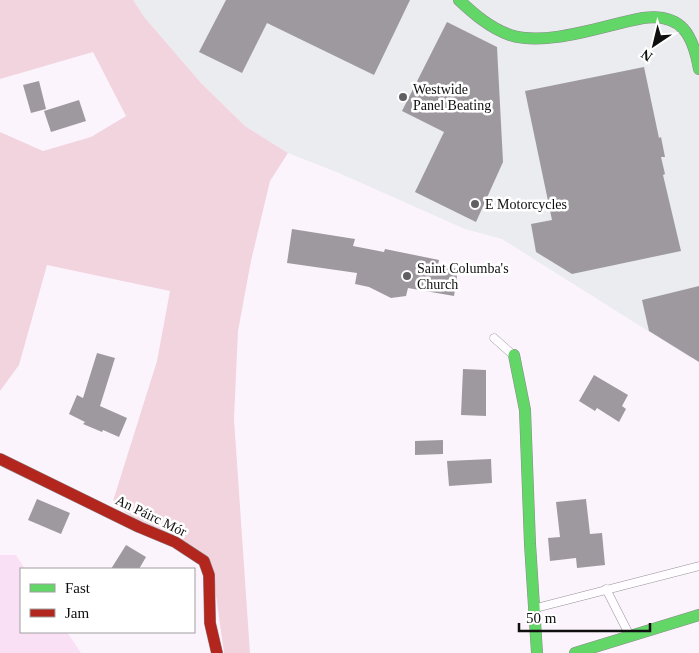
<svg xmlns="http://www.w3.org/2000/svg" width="699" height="653" viewBox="0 0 699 653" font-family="Georgia,serif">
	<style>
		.industrial { fill: #eaecef }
		.farmland { fill: #f9e0f5 }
		.green { fill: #f2d4df }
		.building { fill: #9e999f }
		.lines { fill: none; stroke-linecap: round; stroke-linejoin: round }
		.lane-casing { stroke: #969296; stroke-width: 9 }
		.fast-casing { stroke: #8c898c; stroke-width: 12 }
		.jam-casing { stroke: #8c898c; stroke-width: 12 }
		.lane { stroke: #fffdff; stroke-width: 8 }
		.fast { stroke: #63d668; stroke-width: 11 }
		.jam { stroke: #b3261e; stroke-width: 11 }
		.poi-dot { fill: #625f62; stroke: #fff; stroke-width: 2 }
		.labels { text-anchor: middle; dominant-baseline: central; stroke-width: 5; stroke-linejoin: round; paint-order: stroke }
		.poi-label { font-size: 14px; fill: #0f0f0f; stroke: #fff; text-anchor: start }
		.street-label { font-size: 14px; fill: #0f0f0f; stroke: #fff }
	</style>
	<rect width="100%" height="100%" fill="#fcf4fc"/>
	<polygon class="industrial" points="133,0 699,0 699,355 691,358 502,239 465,229 339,173 288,153 245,126 201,83 145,18"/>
	<polygon class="farmland" points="0,555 16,555 25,569 21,569 21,632 67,632 81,653 0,653"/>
	<polygon class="green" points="0,0 133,0 145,18 201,83 245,126 288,153 270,181 251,261 238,331 234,419 250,653 224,653 213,574 126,513 113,501 157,361 170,291 47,265 19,365 0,391 0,132 43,151 91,137 126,116 93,52 0,79"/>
	<g class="building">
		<polygon points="226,0 410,0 374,75 267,23 242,73 199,52"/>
		<polygon points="447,22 497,47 503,162 476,222 415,192 444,132 402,111"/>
		<polygon points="644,67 659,138 661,137 665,157 661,157 665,174 663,175 681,251 572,274 536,252 531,224 552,220 525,91"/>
		<polygon points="39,81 46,109 31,113 23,85"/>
		<polygon points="79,100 86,121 51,132 44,111"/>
		<polygon points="292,229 355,239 353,246 384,252 385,249 439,260 438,265 458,269 454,296 408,288 406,296 391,298 369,287 355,284 357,273 287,263"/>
		<polygon points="699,286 699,362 649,331 642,300"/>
		<polygon points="97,353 115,358 100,406 127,418 119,437 103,430 102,432 83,424 85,422 69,414 77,395 83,398"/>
		<polygon points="463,369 486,370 486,416 461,415"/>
		<polygon points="594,375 628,395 622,406 626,409 619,422 597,408 595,411 579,401"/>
		<polygon points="443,440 443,454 415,455 415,441"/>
		<polygon points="491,459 492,483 449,486 447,461"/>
		<polygon points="37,499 70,513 61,534 28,520"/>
		<polygon points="586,499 590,534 602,533 605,565 577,568 576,558 550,561 548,538 560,537 556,502"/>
		<polygon points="126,545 146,557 139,569 111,569"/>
	</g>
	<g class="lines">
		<defs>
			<g id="lane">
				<polyline points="494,338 512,354"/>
				<polyline points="606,589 630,636"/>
				<polyline points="536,608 699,566"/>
			</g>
			<g id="fast">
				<path d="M459 0C474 14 490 28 510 35 548 47 604 25 643 18 682 13 693 35 699 69"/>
				<polyline points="514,355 525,410 530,544 537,653"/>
				<polyline points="575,653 699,615"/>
			</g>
			<polyline id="jam" points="0,459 139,527 175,542 204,561 209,575 210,623 217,653"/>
		</defs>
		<use href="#lane" class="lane-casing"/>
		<use href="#fast" class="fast-casing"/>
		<use href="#jam" class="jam-casing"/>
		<use href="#lane" class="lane"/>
		<use href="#fast" class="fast"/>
		<use href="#jam" class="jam"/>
	</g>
	<g class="poi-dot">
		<circle cx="403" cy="97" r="5"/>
		<circle cx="475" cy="204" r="5"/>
		<circle cx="407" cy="276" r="5"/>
	</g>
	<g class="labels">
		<g class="poi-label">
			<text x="413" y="89">Westwide<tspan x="413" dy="16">Panel Beating</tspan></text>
			<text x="485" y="204">E Motorcycles</text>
			<text x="417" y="268">Saint Columba's<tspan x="417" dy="16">Church</tspan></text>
		</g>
		<g class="street-label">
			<text transform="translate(151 516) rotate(26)">An Páirc Mór</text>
		</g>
	</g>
	<rect x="20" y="568" width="175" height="65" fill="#ffffff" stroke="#9f9f9f"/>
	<rect x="30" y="584" width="25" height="8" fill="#63d668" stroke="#9f9f9f"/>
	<text x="65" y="593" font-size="15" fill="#0f0f0f">Fast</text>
	<rect x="30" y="609" width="25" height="8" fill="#b3261e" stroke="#9f9f9f"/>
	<text x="65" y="618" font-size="15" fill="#0f0f0f">Jam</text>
	<g transform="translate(654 45) rotate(215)" stroke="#ffffff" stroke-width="4" paint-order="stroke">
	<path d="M0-4L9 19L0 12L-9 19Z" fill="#0f0f0f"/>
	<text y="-8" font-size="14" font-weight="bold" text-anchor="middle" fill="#0f0f0f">N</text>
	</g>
	<path d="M519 623v8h131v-8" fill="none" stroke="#0f0f0f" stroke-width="2.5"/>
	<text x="526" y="623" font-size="15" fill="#0f0f0f" stroke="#ffffff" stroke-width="4" paint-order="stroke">50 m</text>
</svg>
